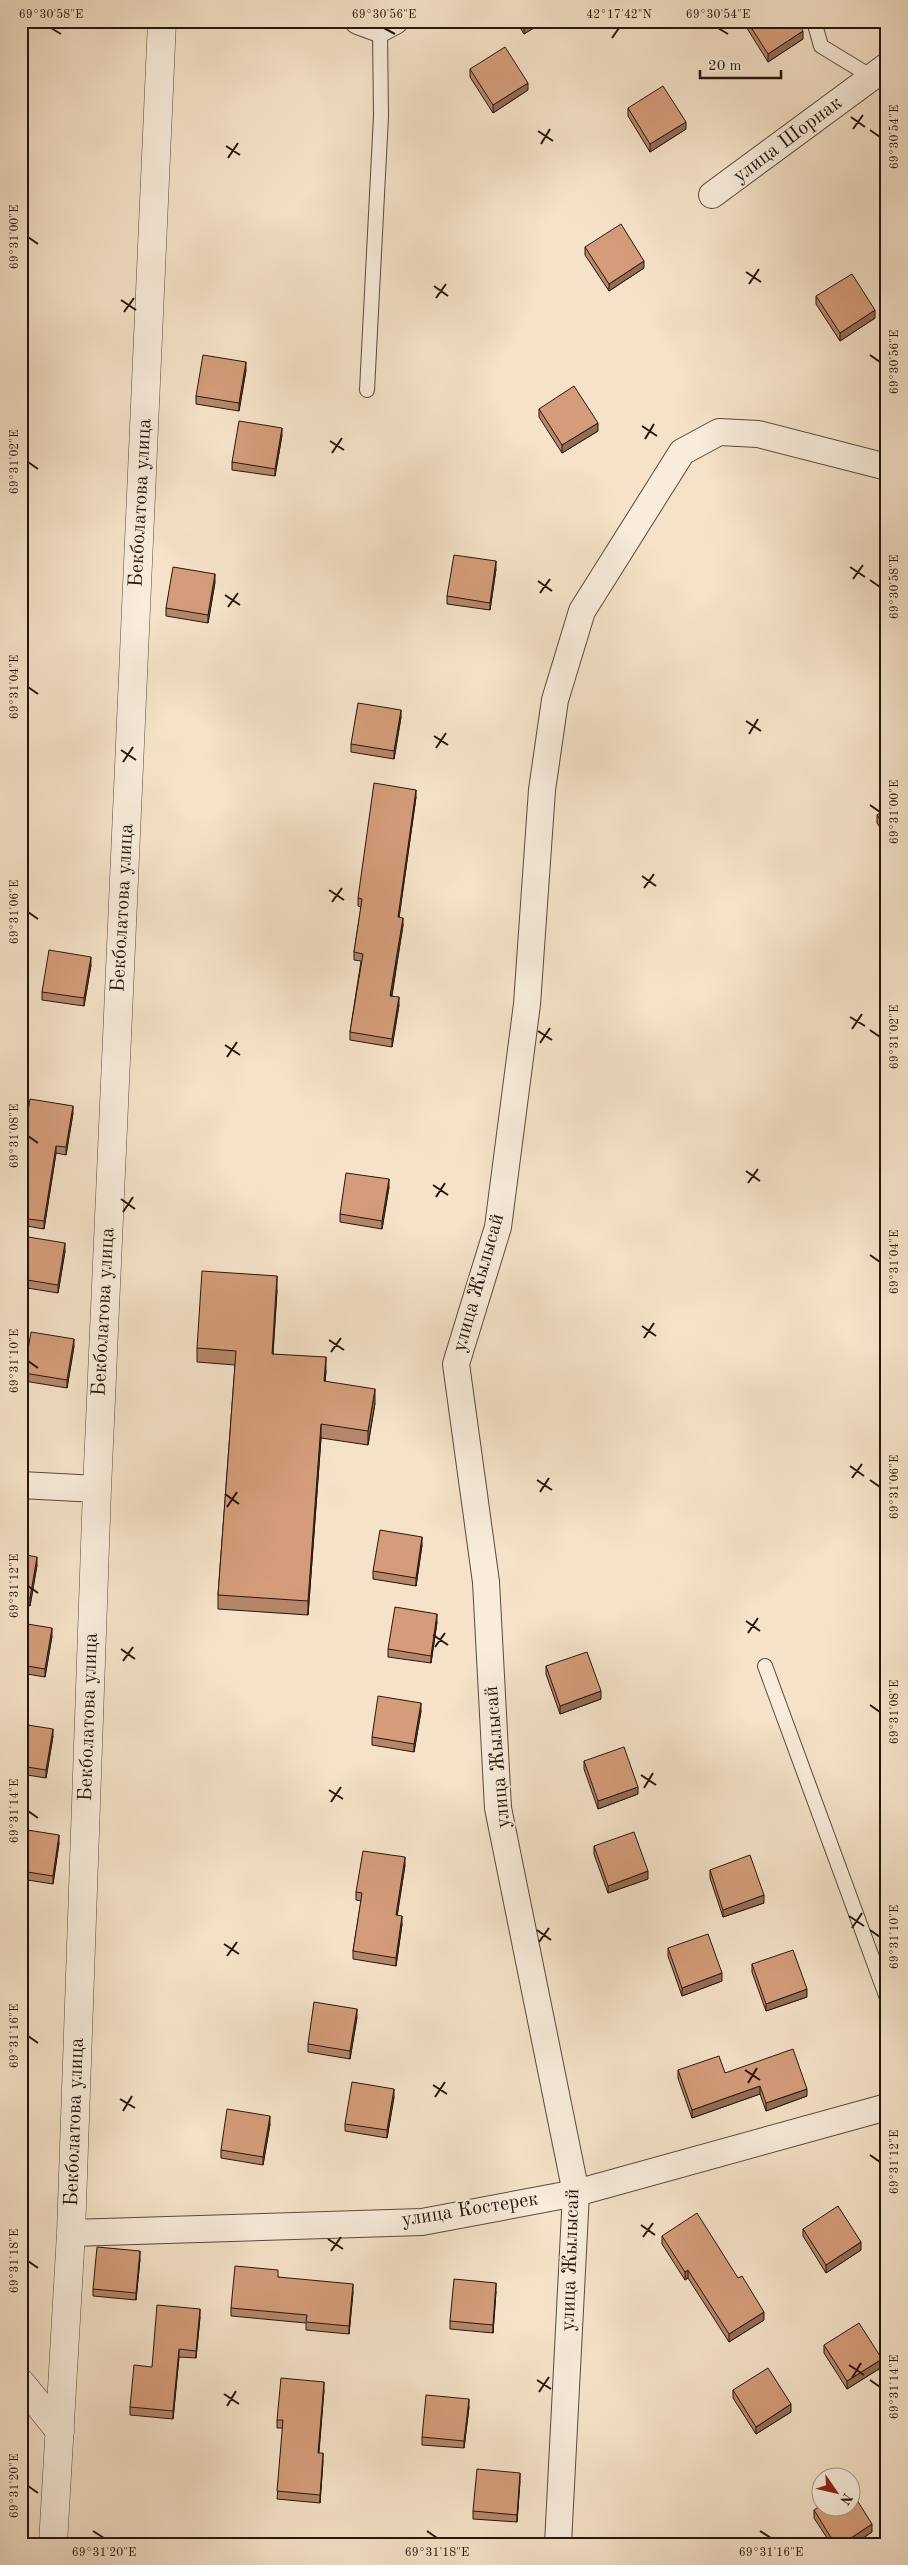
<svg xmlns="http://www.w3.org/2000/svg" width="908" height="2565" viewBox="0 0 908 2565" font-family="'Old Standard TT',serif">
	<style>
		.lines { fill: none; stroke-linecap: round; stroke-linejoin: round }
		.service-casing { stroke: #594a3c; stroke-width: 16 }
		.minor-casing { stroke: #594a3c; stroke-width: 28 }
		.tertiary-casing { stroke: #594a3c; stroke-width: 29 }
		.service { stroke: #f8ecdb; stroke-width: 14 }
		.minor { stroke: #f8ecdb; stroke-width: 26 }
		.tertiary { stroke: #f8ecdb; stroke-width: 28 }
		.wall { fill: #b68669; stroke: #25170e }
		.shaded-wall { fill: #946d55; stroke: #25170e }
		.building { fill: #d49c7a; stroke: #25170e }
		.ticks { fill: none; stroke: #25170e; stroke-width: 2 }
		.labels { text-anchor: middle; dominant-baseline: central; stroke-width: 4; stroke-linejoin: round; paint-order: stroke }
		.street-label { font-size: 20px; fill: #25170e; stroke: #f8ecdb }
		.neatline { fill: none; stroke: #25170e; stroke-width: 2 }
		.ticks-label { font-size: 12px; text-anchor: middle; fill: #25170e }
	</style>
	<rect width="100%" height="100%" fill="#f5e2c8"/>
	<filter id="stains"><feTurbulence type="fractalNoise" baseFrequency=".004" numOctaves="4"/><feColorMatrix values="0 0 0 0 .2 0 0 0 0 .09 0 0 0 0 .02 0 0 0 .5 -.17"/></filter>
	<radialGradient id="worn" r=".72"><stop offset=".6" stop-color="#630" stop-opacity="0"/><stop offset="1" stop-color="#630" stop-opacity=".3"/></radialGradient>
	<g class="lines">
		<defs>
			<g id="service">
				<polyline points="814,21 821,46 872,77"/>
				<polyline points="367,390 381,116 380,29"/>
				<polyline points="765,1666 887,1998"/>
			</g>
			<g id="minor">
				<polyline points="358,21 380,29 395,21"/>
				<polyline points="712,195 887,66"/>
				<polyline points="21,1485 97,1489"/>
				<polyline points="71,2233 422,2222 576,2193 887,2107"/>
				<polyline points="558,2544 576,2193 498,1808 486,1582 456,1364 498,1227 527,1004 542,790 555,700 582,611 682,452 719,432 758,434 887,467"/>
			</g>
			<g id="tertiary">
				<polyline points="21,2383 60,2431"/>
				<polyline points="53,2544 71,2233 97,1489 162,21"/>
			</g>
		</defs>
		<use href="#service" class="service-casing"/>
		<use href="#minor" class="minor-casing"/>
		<use href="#tertiary" class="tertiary-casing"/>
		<use href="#service" class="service"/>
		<use href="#minor" class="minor"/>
		<use href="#tertiary" class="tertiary"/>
	</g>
	<g class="wall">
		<polygon points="516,21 545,21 524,34"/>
		<polygon points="745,21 797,21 803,39 768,62 745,25"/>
		<polygon points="470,69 528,90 493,113 470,77"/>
		<polygon points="628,108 686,129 650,152 628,116"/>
		<polygon points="585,247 644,268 609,291 585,255"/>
		<polygon points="816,296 875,318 840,341 816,304"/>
		<polygon points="246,370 239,411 196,404 196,396"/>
		<polygon points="539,409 598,431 562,453 539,417"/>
		<polygon points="282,435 275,476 232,470 232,462"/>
		<polygon points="496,569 490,610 447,604 447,596"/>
		<polygon points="215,582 208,623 166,616 166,608"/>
		<polygon points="401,717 394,759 351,752 351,744"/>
		<polygon points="416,797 399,917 403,925 392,996 399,1005 392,1047 350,1040 350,1032 361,961 354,960 354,952 361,907 358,906 358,898"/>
		<polygon points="887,809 887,838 877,823 877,815"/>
		<polygon points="91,965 84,1006 42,1000 42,992"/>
		<polygon points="73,1113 66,1155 56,1153 44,1229 21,1225 21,1154"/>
		<polygon points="389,1187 382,1229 340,1222 340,1214"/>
		<polygon points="21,1240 65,1251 58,1293 21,1287"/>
		<polygon points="277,1290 273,1354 326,1371 325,1382 375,1403 368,1445 321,1438 308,1615 218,1609 218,1595 235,1365 197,1362 197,1348"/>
		<polygon points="74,1346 67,1388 24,1381 24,1373"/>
		<polygon points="422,1545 416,1586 373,1579 373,1571"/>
		<polygon points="21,1554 37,1565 30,1606 21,1605"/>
		<polygon points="437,1622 431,1663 388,1657 388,1649"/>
		<polygon points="21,1623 52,1636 45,1677 21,1673"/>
		<polygon points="546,1666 601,1699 560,1714 546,1674"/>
		<polygon points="421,1711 414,1752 372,1745 372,1737"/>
		<polygon points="21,1724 53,1736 46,1778 21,1774"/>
		<polygon points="584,1761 638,1794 598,1809 584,1769"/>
		<polygon points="21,1829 59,1843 53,1884 21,1879"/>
		<polygon points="594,1846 648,1879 608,1893 594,1854"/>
		<polygon points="405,1865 397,1916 402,1924 396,1966 353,1959 353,1951 361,1901 356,1900 356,1892"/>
		<polygon points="710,1870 764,1903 723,1917 710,1878"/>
		<polygon points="668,1948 722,1981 682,1996 668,1956"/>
		<polygon points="752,1964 807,1997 766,2011 752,1972"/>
		<polygon points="357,2017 350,2059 308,2052 308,2044"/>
		<polygon points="678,2070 725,2073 807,2096 766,2111 760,2094 692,2118 678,2078"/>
		<polygon points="394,2097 387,2138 345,2131 345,2124"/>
		<polygon points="270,2124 263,2165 221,2158 221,2150"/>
		<polygon points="803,2229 861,2250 826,2273 803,2236"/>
		<polygon points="662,2236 764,2320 729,2342 688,2278 685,2280 662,2244"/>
		<polygon points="140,2259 136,2300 93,2296 93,2289"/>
		<polygon points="278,2277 353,2292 349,2334 306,2330 306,2323 231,2316 231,2308"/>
		<polygon points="496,2291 493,2333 450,2329 450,2321"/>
		<polygon points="200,2317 196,2358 179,2357 173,2419 130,2415 130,2407 152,2367"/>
		<polygon points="824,2345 882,2367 847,2389 824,2353"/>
		<polygon points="324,2390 319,2453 323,2461 320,2503 277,2499 283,2428 277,2428 277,2420"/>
		<polygon points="733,2390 791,2412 756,2434 733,2398"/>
		<polygon points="469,2407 464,2448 422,2445 422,2437"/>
		<polygon points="520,2481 517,2522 473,2519 473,2511"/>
		<polygon points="814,2510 872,2532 854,2544 831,2544 814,2518"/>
	</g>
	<g class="shaded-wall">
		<polygon points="533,21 545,21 524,34 524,27"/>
		<polygon points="803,31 803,39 768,62 768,54"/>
		<polygon points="528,83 528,90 493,113 493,105"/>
		<polygon points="686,122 686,129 650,152 650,144"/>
		<polygon points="644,261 644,268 609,291 609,284"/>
		<polygon points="875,310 875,318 840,341 840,333"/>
		<polygon points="246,362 246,370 239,411 239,403"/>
		<polygon points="598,423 598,431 562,453 562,445"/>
		<polygon points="282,428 282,435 275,476 275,469"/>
		<polygon points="496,561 496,569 490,610 490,603"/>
		<polygon points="215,574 215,582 208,623 208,615"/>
		<polygon points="401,710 401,717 394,759 394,751"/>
		<polygon points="416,790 416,797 398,925 398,917"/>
		<polygon points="403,918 403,925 390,1004 390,996"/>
		<polygon points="91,957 91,965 84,1006 84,998"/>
		<polygon points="399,997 399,1005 392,1047 392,1039"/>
		<polygon points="73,1106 73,1113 66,1155 66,1147"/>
		<polygon points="56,1146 56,1153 44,1229 44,1221"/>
		<polygon points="389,1179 389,1187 382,1229 382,1221"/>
		<polygon points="65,1243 65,1251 58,1293 58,1285"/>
		<polygon points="277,1276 277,1290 272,1368 272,1354"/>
		<polygon points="74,1339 74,1346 67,1388 67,1380"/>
		<polygon points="326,1357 326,1371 324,1395 324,1381"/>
		<polygon points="375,1389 375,1403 368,1445 368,1431"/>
		<polygon points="321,1424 321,1438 308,1615 308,1601"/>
		<polygon points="422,1537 422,1545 416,1586 416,1578"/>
		<polygon points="37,1557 37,1565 30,1606 30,1598"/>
		<polygon points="437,1614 437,1622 431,1663 431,1656"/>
		<polygon points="52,1628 52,1636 45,1677 45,1669"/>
		<polygon points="601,1691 601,1699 560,1714 560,1706"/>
		<polygon points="421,1703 421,1711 414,1752 414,1744"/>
		<polygon points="53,1729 53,1736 46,1778 46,1770"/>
		<polygon points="638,1787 638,1794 598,1809 598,1801"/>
		<polygon points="59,1835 59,1843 53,1884 53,1876"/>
		<polygon points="405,1857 405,1865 396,1923 396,1915"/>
		<polygon points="648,1871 648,1879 608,1893 608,1886"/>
		<polygon points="764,1895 764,1903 723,1917 723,1910"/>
		<polygon points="402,1916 402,1924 396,1966 396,1958"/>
		<polygon points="722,1973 722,1981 682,1996 682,1988"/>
		<polygon points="807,1989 807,1997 766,2011 766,2004"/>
		<polygon points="26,1996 26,2009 21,2080 21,2067"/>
		<polygon points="357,2009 357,2017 350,2059 350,2051"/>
		<polygon points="760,2086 760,2094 692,2118 692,2110"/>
		<polygon points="394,2089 394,2097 387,2138 387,2130"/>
		<polygon points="807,2089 807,2096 766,2111 766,2103"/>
		<polygon points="270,2116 270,2124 263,2165 263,2157"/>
		<polygon points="861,2242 861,2250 826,2273 826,2265"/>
		<polygon points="140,2251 140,2259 136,2300 136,2293"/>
		<polygon points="688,2270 688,2278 685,2280 685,2272"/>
		<polygon points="496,2283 496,2291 493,2333 493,2325"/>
		<polygon points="353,2284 353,2292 349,2334 349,2326"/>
		<polygon points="200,2309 200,2317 196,2358 196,2351"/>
		<polygon points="764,2312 764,2320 729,2342 729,2334"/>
		<polygon points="179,2349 179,2357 173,2419 173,2411"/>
		<polygon points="882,2359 882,2367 847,2389 847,2381"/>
		<polygon points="324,2382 324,2390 318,2460 318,2453"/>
		<polygon points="469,2399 469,2407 464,2448 464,2441"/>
		<polygon points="791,2404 791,2412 756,2434 756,2427"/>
		<polygon points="323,2453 323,2461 320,2503 320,2495"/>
		<polygon points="520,2473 520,2481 517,2522 517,2515"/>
		<polygon points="872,2524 872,2532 854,2544 842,2544"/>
	</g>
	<g class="building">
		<polygon points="521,21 533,21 524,27"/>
		<polygon points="747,21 797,21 803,31 768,54"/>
		<polygon points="505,47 528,83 493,105 470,69"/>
		<polygon points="663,86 686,122 650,144 628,108"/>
		<polygon points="621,224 644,261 609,284 585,247"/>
		<polygon points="852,274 875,310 840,333 816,296"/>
		<polygon points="203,355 246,362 239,403 196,396"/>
		<polygon points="574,386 598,423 562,445 539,409"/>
		<polygon points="239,421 282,428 275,469 232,462"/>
		<polygon points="454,555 496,561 490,603 447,596"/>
		<polygon points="173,567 215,574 208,615 166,608"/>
		<polygon points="358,703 401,710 394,751 351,744"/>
		<polygon points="374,783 416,790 398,917 403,918 390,996 399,997 392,1039 350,1032 363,954 354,952 362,899 358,898"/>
		<polygon points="887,809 887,830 877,815"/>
		<polygon points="49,950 91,957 84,998 42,992"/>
		<polygon points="30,1099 73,1106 66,1147 56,1146 44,1221 21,1218 21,1154"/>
		<polygon points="346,1173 389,1179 382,1221 340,1214"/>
		<polygon points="22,1236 65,1243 58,1285 21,1279"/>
		<polygon points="202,1271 277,1276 272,1354 326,1357 324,1381 375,1389 368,1431 321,1424 308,1601 218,1595 236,1351 197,1348"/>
		<polygon points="31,1332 74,1339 67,1380 24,1373"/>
		<polygon points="380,1530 422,1537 416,1578 373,1571"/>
		<polygon points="21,1554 37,1557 30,1598 21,1597"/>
		<polygon points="395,1607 437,1614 431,1656 388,1649"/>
		<polygon points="21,1623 52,1628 45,1669 21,1665"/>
		<polygon points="587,1652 601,1691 560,1706 546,1666"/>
		<polygon points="378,1696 421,1703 414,1744 372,1737"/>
		<polygon points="21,1724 53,1729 46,1770 21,1766"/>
		<polygon points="624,1747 638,1787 598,1801 584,1761"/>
		<polygon points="21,1829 59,1835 53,1876 21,1871"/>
		<polygon points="634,1832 648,1871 608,1886 594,1846"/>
		<polygon points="363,1851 405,1857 396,1915 402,1916 396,1958 353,1951 362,1893 356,1892"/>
		<polygon points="750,1855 764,1895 723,1910 710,1870"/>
		<polygon points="708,1934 722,1973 682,1988 668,1948"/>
		<polygon points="793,1950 807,1989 766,2004 752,1964"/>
		<polygon points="21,1995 26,1996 21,2067"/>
		<polygon points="314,2002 357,2009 350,2051 308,2044"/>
		<polygon points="793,2049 807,2089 766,2103 760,2086 692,2110 678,2070 719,2056 725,2073"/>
		<polygon points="352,2082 394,2089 387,2130 345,2124"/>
		<polygon points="227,2109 270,2116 263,2157 221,2150"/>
		<polygon points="838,2206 861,2242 826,2265 803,2229"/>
		<polygon points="697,2213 738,2278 742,2276 764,2312 729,2334 688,2270 685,2272 662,2236"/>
		<polygon points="97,2247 140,2251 136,2293 93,2289"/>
		<polygon points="235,2266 278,2270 278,2277 353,2284 349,2326 306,2322 307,2315 231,2308"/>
		<polygon points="454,2279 496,2283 493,2325 450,2321"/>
		<polygon points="157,2305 200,2309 196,2351 179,2349 173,2411 130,2407 134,2365 152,2367"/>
		<polygon points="859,2323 882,2359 847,2381 824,2345"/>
		<polygon points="768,2368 791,2404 756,2427 733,2390"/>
		<polygon points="281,2378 324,2382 318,2453 323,2453 320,2495 277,2491 283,2420 277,2420"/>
		<polygon points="426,2395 469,2399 464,2441 422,2437"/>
		<polygon points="477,2469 520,2473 517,2515 473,2511"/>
		<polygon points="850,2489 872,2524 842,2544 835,2544 814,2510 820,2506 820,2508 850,2508"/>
	</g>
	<path class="ticks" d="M51 28 61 34M384 28 395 34M718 28 728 34M612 38 619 28M851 117 865 127M853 129 863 115M870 130 880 137M538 131 553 141M541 144 550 129M226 146 240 155M228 158 238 143M28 237 38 244M746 272 761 282M749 284 759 269M434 286 448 296M436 298 446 284M121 300 136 310M124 312 134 298M870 355 880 362M642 426 657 436M645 439 654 424M330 441 344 450M332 453 342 438M28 462 38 469M850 567 865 577M853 579 863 565M870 580 880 587M538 581 552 591M540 593 550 579M225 595 240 605M228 607 238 593M28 687 38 694M746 721 761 731M749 734 758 719M434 736 448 745M436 748 446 733M121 750 136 760M123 762 133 747M870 805 880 812M642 876 656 886M644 888 654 874M329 890 344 900M332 902 342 888M28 912 38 919M850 1017 865 1026M852 1029 862 1014M870 1030 880 1037M538 1031 552 1040M540 1043 550 1028M225 1045 240 1055M227 1057 237 1042M28 1136 38 1143M746 1171 760 1181M748 1183 758 1169M433 1185 448 1195M436 1197 445 1183M121 1199 135 1209M123 1212 133 1197M870 1255 880 1262M642 1326 656 1336M644 1338 654 1323M329 1340 344 1350M331 1352 341 1338M28 1361 38 1368M850 1466 864 1476M852 1478 862 1464M537 1480 552 1490M870 1480 880 1487M540 1492 549 1478M225 1494 239 1504M227 1507 237 1492M28 1586 38 1593M746 1621 760 1631M748 1633 758 1618M433 1635 448 1645M435 1647 445 1633M121 1649 135 1659M123 1661 133 1647M870 1705 880 1712M641 1775 656 1785M644 1788 653 1773M329 1790 343 1799M331 1802 341 1787M28 1811 38 1818M849 1916 864 1926M852 1928 862 1913M537 1930 551 1940M870 1930 880 1937M539 1942 549 1928M224 1944 239 1954M227 1956 237 1942M28 2036 38 2043M745 2070 760 2080M748 2083 757 2068M433 2085 447 2094M435 2097 445 2082M120 2099 135 2108M123 2111 132 2096M870 2155 880 2162M641 2225 655 2235M643 2237 653 2223M328 2239 343 2249M331 2251 341 2237M28 2261 38 2268M849 2365 864 2375M852 2378 861 2363M537 2380 551 2389M870 2380 880 2387M539 2392 549 2377M224 2394 239 2404M227 2406 236 2391M28 2486 38 2493M93 2531 104 2538M427 2531 437 2538M760 2531 771 2538"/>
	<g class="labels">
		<g class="street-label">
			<text transform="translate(788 140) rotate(-37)">улица Шорнак</text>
			<text transform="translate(141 503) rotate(-87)">Бекболатова улица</text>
			<text transform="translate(123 908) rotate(-87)">Бекболатова улица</text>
			<text transform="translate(479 1283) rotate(-74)">улица Жылысай</text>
			<text transform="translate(104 1312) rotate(-87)">Бекболатова улица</text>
			<text transform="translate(89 1717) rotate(-88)">Бекболатова улица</text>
			<text transform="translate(498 1757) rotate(-95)">улица Жылысай</text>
			<text transform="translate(75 2122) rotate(-88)">Бекболатова улица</text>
			<text transform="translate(470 2210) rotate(-9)">улица Костерек</text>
			<text transform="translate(571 2260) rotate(-88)">улица Жылысай</text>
		</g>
	</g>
	<rect width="908" height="2565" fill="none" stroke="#f5e2c8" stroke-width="55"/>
	<g transform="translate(836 2492) rotate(124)"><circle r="24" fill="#f8ecdb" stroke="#a49789"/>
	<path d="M0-4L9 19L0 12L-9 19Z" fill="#8f2418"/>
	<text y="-8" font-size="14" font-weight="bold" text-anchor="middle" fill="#25170e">N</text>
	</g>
	<path d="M700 70v8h81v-8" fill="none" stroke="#25170e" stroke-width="2.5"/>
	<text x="708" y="70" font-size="15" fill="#25170e" stroke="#f8ecdb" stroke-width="4" paint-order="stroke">20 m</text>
	<rect x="28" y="28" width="852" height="2510" class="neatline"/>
	<g class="ticks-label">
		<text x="51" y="18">69°30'58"E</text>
		<text x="384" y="18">69°30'56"E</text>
		<text x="619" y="18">42°17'42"N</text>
		<text x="718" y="18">69°30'54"E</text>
		<text transform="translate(894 137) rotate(-90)" y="4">69°30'54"E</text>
		<text transform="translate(14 237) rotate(-90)" y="4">69°31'00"E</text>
		<text transform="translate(894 362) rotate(-90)" y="4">69°30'56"E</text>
		<text transform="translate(14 462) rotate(-90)" y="4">69°31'02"E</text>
		<text transform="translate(894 587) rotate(-90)" y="4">69°30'58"E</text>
		<text transform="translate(14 687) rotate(-90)" y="4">69°31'04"E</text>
		<text transform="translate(894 812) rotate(-90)" y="4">69°31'00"E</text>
		<text transform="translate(14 912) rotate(-90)" y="4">69°31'06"E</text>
		<text transform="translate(894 1037) rotate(-90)" y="4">69°31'02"E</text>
		<text transform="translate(14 1136) rotate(-90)" y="4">69°31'08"E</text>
		<text transform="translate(894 1262) rotate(-90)" y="4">69°31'04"E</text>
		<text transform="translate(14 1361) rotate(-90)" y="4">69°31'10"E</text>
		<text transform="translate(894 1487) rotate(-90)" y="4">69°31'06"E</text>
		<text transform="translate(14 1586) rotate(-90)" y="4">69°31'12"E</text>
		<text transform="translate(894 1712) rotate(-90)" y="4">69°31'08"E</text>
		<text transform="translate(14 1811) rotate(-90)" y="4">69°31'14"E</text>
		<text transform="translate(894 1937) rotate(-90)" y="4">69°31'10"E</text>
		<text transform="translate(14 2036) rotate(-90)" y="4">69°31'16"E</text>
		<text transform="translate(894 2162) rotate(-90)" y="4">69°31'12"E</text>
		<text transform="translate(14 2261) rotate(-90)" y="4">69°31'18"E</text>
		<text transform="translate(894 2387) rotate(-90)" y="4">69°31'14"E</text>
		<text transform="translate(14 2486) rotate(-90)" y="4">69°31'20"E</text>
		<text x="104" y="2556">69°31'20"E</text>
		<text x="437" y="2556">69°31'18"E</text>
		<text x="771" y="2556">69°31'16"E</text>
	</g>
	<rect width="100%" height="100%" filter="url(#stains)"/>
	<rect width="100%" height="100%" fill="url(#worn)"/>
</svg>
